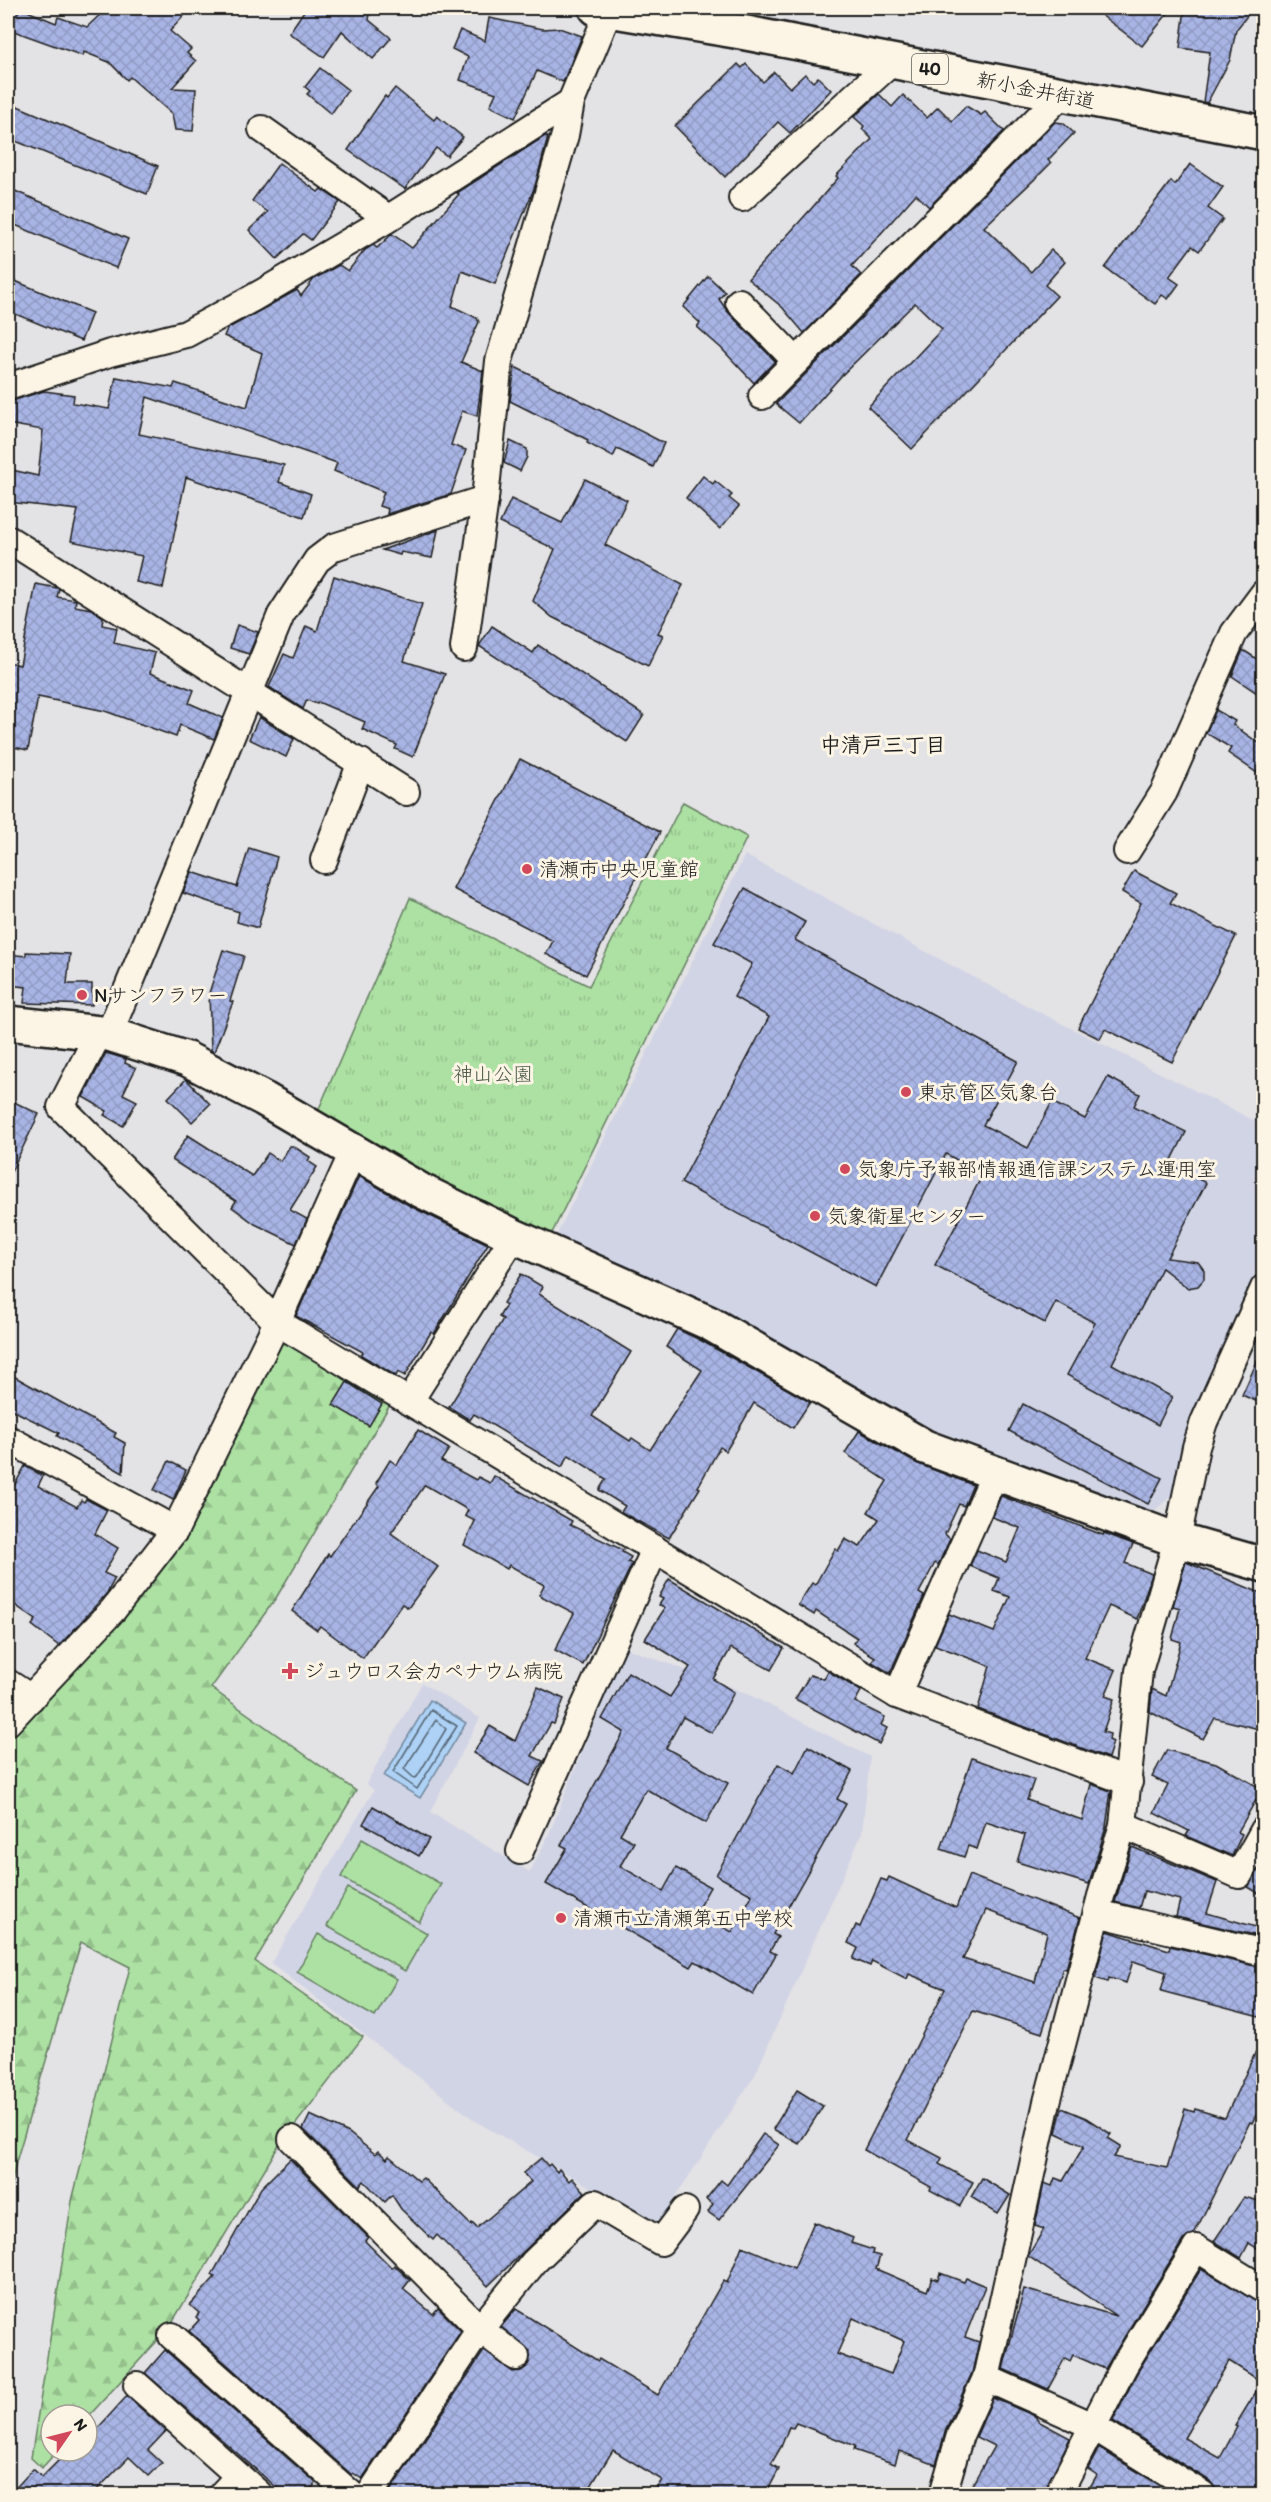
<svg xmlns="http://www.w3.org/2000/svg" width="1271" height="2502" viewBox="0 0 1271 2502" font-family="Itim,'Klee One',sans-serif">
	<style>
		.built { fill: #d1d4e5 }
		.forest { fill: url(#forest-firs); stroke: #647e60; stroke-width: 1.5 }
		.park { fill: url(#park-tufts); stroke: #647e60; stroke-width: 1.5 }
		.garden { fill: #ade1a3; stroke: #647e60; stroke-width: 1.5 }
		.water { fill: #add2f6; stroke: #73899f; stroke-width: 1.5 }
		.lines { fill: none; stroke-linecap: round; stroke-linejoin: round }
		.shore { stroke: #566573; stroke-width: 1.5 }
		.building { fill: url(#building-cross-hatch); stroke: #1c1c1c; stroke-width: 1.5; fill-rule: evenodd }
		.minor-casing { stroke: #1c1c1c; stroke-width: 30 }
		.tertiary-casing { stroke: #1c1c1c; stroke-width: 38 }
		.primary-casing { stroke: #1c1c1c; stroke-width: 38 }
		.minor { stroke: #fcf5e5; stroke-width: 26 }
		.tertiary { stroke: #fcf5e5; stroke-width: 33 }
		.primary { stroke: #fcf5e5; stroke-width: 33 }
		.poi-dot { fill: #d1495b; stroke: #fcf5e5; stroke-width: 2 }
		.labels { text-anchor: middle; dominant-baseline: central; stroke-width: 6; stroke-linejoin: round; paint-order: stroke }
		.shield { fill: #fcf5e5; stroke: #5f5d58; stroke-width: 1.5 }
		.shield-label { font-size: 18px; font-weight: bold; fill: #1c1c1c }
		.street-label { font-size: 20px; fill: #1c1c1c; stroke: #fcf5e5 }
		.poi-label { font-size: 20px; fill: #1c1c1c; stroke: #fcf5e5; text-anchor: start }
		.park-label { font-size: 20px; fill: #485744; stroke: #fcf5e5 }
		.neighbourhood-label { font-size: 21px; font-weight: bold; fill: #1c1c1c; stroke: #fcf5e5 }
	</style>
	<defs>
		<pattern id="forest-firs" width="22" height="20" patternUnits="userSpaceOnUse" patternTransform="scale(1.5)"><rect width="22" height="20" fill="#ade1a3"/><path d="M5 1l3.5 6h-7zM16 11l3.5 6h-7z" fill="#94c08c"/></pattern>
		<pattern id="park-tufts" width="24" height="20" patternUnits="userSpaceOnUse" patternTransform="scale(1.5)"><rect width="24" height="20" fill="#ade1a3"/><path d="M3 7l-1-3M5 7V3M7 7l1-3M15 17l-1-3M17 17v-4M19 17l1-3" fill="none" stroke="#94c08c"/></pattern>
		<pattern id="building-cross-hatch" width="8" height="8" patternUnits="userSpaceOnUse" patternTransform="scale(1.5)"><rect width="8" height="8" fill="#a8b4e4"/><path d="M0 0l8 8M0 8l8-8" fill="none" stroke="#909ac3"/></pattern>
	</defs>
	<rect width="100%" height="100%" fill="#e3e2e5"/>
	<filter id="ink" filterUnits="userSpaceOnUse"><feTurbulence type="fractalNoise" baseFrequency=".0167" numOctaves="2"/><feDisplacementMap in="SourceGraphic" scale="12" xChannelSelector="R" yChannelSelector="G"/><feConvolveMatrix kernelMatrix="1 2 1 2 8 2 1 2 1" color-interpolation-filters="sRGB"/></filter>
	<g filter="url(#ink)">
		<g class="built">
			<polygon points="745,855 1035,1010 1263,1125 1263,1255 1190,1425 1172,1495 1150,1515 911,1421 737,1321 556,1236"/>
			<polygon points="624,1647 746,1693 870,1757 862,1833 755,2075 657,2225 477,2122 271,1963 374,1790 366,1784 422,1683 480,1718 430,1812 530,1872 549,1834"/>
		</g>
		<polygon class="forest" points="279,1333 391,1403 276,1598 211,1688 356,1791 255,1961 363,2037 278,2147 168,2329 87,2418 87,2415 51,2415 51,2451 57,2451 42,2468 31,2458 72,2201 130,1967 81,1942 16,2162 8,2201 8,1734 130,1604"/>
		<polygon class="park" points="683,802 747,837 551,1235 428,1177 318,1111 410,898 589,986"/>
		<g class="garden">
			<polygon points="362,1839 441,1884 419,1922 341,1877"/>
			<polygon points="348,1888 427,1933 405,1971 327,1926"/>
			<polygon points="318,1934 397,1979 375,2017 297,1972"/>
		</g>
		<polygon class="water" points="430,1700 466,1723 420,1798 384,1776"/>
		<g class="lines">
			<g class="shore">
				<polygon points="431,1710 457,1726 417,1789 393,1772"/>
				<polygon points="436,1720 446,1729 417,1777 414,1778 404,1769"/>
			</g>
		</g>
		<g class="building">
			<polygon points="20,8 56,23 58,17 87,27 107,8 191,8 170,31 191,49 187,53 196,61 172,88 196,89 193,131 175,130 172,114 130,77 127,80 109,62 84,52 83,56 8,29 8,9 18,13"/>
			<polygon points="306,8 371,8 369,20 391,38 373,59 342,31 324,57 289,33"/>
			<polygon points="1092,8 1172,8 1142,46"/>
			<polygon points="1185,8 1253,8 1236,30 1230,60 1207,103 1203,102 1210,52 1180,48"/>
			<polygon points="489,18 543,29 559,28 582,36 563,82 537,71 515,118 490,106 496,93 460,80 468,57 452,49 460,30 485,41"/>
			<polygon points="738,64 742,68 746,64 763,82 774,72 790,88 805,74 813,82 818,77 831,90 790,133 778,122 725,177 675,126"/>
			<polygon points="320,68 348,90 331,114 307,94 310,91 305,87"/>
			<polygon points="395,88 434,120 437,116 463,137 447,156 436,148 405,189 348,150 385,96 387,98"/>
			<polygon points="879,94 892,107 903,95 927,118 938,107 952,121 966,106 981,115 985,112 1004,131 929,207 916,194 852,266 861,275 804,333 782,307 748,279 811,209 838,178 836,176 872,139 862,129 864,126 854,117"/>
			<polygon points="8,102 158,166 147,194 8,138"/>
			<polygon points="1055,122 1063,123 1074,133 1048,160 1051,163 1037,177 984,227 1031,272 1051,250 1065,262 1045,285 1057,296 912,449 868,407 942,329 915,303 842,375 799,423 776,404"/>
			<polygon points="545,136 548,137 535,186 495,284 462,271 452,306 477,318 479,322 461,362 483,371 477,416 462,411 451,445 466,450 451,494 387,514 388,509 379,506 384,492 334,471 337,463 147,397 139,434 284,465 279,482 311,494 304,517 186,477 163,588 136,582 142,556 71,541 78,510 8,502 8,469 38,476 43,430 8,424 8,402 44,391 74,395 73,403 109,409 116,377 173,388 175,383 247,407 262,353 224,336 227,329 297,290 301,296 314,279 339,265 348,271 365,250 373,245 377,248 392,234 412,248 459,194 457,193"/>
			<polygon points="279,163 318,192 321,189 340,202 311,240 303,234 277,259 249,230 268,212 252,201"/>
			<polygon points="1190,164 1223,187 1208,208 1223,219 1199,251 1192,246 1169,277 1179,284 1168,299 1162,295 1155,304 1105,268 1171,181 1175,185"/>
			<polygon points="8,188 128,239 116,268 8,222"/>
			<polygon points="708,276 725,292 719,299 728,312 775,361 754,383 721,348 697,327 700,323 683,307"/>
			<polygon points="8,278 92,313 81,341 8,311"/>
			<polygon points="515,367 664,443 653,467 617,449 613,457 587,443 588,440 510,401"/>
			<polygon points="510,441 527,449 527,457 520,471 504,463"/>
			<polygon points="703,476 713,484 715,481 732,495 729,498 739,506 720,529 686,498"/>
			<polygon points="585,479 627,500 605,545 683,585 658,633 663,635 648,666 552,617 533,601 555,549 500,523 511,499 562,523"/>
			<polygon points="438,530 432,558 401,552 400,555 382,550"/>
			<polygon points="334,576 422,604 404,661 445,674 413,757 395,749 397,745 362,729 365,722 318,702 317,704 307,700 303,709 269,687 284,654 293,658 306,626 317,631"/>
			<polygon points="36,584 57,588 59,589 57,597 76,600 75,606 91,609 103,617 102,625 117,628 114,643 155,653 150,673 194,690 189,703 223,718 214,739 180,725 176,737 105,711 38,697 28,750 8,746 8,662 20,665"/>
			<polygon points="237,625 258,632 249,654 230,648"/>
			<polygon points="492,626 533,653 538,645 644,715 627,742 479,646"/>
			<polygon points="1243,650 1263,663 1263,697 1232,676"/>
			<polygon points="1216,710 1235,721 1233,725 1263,746 1263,777 1228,753 1231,748 1206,733"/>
			<polygon points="259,717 294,739 286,757 249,739"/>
			<polygon points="520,759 660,832 586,975 546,954 553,941 453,889"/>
			<polygon points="249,848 277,857 258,928 237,922 239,912 183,893 192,872 237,887"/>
			<polygon points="1134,871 1176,893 1170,903 1236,936 1172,1062 1105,1029 1100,1039 1078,1028 1141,903 1122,892"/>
			<polygon points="745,888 805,922 795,940 1018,1061 983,1125 1028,1148 1052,1102 1085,1119 1108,1077 1140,1094 1134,1106 1186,1132 1170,1164 1206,1183 1167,1258 1198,1262 1204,1270 1204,1279 1198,1286 1188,1288 1162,1268 1112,1364 1172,1397 1158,1425 1067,1375 1095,1323 1056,1302 1045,1323 935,1265 983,1174 946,1154 876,1287 681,1183 769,1017 734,997 752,964 714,943"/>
			<polygon points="223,950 244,956 230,1001 233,1002 214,1052 211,1050 209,993"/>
			<polygon points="26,952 70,954 67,984 92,984 92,1005 24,1003 26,987 8,985 8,954 26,956"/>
			<polygon points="106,1053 126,1059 125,1063 136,1068 123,1094 137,1101 123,1126 104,1115 107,1111 83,1097"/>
			<polygon points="186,1079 210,1104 192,1122 168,1098"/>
			<polygon points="8,1099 39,1114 8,1178"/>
			<polygon points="188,1135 252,1176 268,1153 280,1161 290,1146 293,1146 310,1157 308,1161 317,1167 290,1210 307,1219 296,1244 255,1224 232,1207 236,1201 172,1160"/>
			<polygon points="359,1176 412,1207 488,1244 434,1334 431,1332 405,1376 398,1372 396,1376 361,1355 363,1352 296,1316"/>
			<polygon points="521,1274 543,1287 539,1294 631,1352 592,1416 630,1441 632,1438 650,1450 702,1370 666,1347 677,1329 700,1340 810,1402 793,1428 754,1403 726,1451 720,1447 698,1487 700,1488 669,1538 621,1512 625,1506 599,1490 606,1479 569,1455 562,1467 474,1414 470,1420 449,1407 503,1319 499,1317 506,1305 503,1303"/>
			<polygon points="1263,1348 1263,1404 1242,1395"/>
			<polygon points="8,1373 116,1433 114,1437 125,1443 123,1473 57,1436 59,1433 8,1408"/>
			<polygon points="347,1382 382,1404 369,1426 333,1405"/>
			<polygon points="1023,1404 1162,1478 1148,1504 1009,1431"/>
			<polygon points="418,1430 449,1449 441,1461 476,1480 478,1477 490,1483 494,1476 572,1521 570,1525 623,1550 622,1552 631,1557 628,1562 632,1564 583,1665 555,1650 574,1613 539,1595 544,1585 509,1565 507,1569 464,1545 475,1521 465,1516 468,1510 425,1485 391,1533 438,1567 408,1608 402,1604 363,1658 320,1626 317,1630 292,1611 328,1554 330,1556 379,1486 376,1483 390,1460 397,1465"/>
			<polygon points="859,1431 916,1463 973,1485 964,1506 959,1504 945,1534 950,1539 938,1565 935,1563 919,1593 924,1596 890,1673 872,1662 875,1657 853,1643 857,1638 816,1611 814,1615 798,1605 812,1583 815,1585 835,1549 838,1551 845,1539 860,1547 879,1519 868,1512 887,1481 845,1453"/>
			<polygon points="169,1461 186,1470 173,1500 154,1490"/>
			<polygon points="25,1466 43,1476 38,1486 77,1507 81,1500 84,1502 86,1499 107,1510 95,1534 118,1548 104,1573 115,1578 107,1593 59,1646 32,1625 36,1620 8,1600 8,1497"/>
			<polygon points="1001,1496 1103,1535 1104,1533 1133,1544 1125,1563 1152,1574 1137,1619 1109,1606 1085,1658 1116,1670 1105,1696 1114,1699 1103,1732 1110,1734 1109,1740 1113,1742 1108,1758 978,1709 990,1666 935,1645 949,1614 994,1632 1010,1597 994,1591 999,1578 970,1566 977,1550 1006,1562 1020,1528 992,1517"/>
			<polygon points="1186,1562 1263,1594 1263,1730 1215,1718 1203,1739 1150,1712 1152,1689 1166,1696 1181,1642 1172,1639 1180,1608 1173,1606"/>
			<polygon points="669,1579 784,1648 771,1670 731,1648 713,1679 734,1692 712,1733 683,1717 666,1748 728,1783 706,1823 646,1789 620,1834 634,1842 620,1866 663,1891 676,1868 710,1887 696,1912 732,1932 752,1895 716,1875 778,1764 794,1773 808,1746 852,1771 837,1799 846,1804 773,1934 778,1937 770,1951 776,1954 753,1995 695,1961 691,1967 546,1884 567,1848 561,1845 624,1732 602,1719 628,1672 670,1697 690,1667 645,1639 665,1608 659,1605 663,1599 659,1597"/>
			<polygon points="828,1671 861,1691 855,1702 885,1717 881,1725 887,1728 879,1744 795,1699 810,1675 824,1679"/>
			<polygon points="538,1687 564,1699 554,1724 551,1723 532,1756 543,1761 529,1786 473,1753 490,1726 515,1741"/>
			<polygon points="1167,1750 1216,1763 1262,1789 1238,1832 1242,1834 1232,1856 1186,1836 1189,1831 1154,1813 1168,1785 1152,1777"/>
			<polygon points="972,1758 1034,1780 1027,1800 1082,1820 1091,1784 1111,1791 1106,1827 1089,1884 1017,1862 1025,1835 986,1822 977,1849 968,1846 964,1857 941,1849"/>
			<polygon points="373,1806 429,1839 419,1856 363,1824"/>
			<polygon points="1132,1847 1217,1882 1207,1913 1263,1929 1263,1937 1176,1917 1180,1900 1144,1891 1139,1908 1115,1902"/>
			<polygon points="1263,1862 1263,1896 1248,1887"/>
			<path d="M969 1875 1080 1918 1066 1969 1063 1968 1042 2033 973 2011 908 2140 942 2158 939 2164 973 2182 960 2206 930 2190 931 2187 864 2150 945 1989 909 1974 907 1979 872 1961 870 1966 853 1959 858 1948 848 1943 856 1925 860 1927 881 1879 887 1881 889 1877 956 1908ZM986 1910 1047 1933 1035 1982 963 1959Z"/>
			<polygon points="1107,1931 1169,1950 1170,1946 1263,1968 1263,2018 1161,1991 1166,1972 1133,1961 1126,1983 1109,1978 1108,1982 1095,1978"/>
			<polygon points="1263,2036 1263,2102 1252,2123 1250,2122 1194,2234 1183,2240 1105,2369 1073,2355 1070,2361 1065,2358 1048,2389 1003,2369 1024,2289 1116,2316 1028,2256 1044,2229 1035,2226 1044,2183 1052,2186 1055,2178 1063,2181 1084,2146 1056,2133 1062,2108 1086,2118 1111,2134 1108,2138 1121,2146 1114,2157 1167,2168 1185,2109 1194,2112 1195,2109 1225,2118"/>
			<polygon points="797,2090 823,2106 799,2144 773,2129"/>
			<polygon points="310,2115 349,2133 375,2154 378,2151 387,2159 389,2156 419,2181 423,2178 471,2225 472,2223 477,2228 531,2182 523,2173 541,2158 548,2166 550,2164 557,2172 559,2169 569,2181 572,2178 585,2192 488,2286 437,2235 433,2240 401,2209 392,2195 385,2202 364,2181 360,2186 303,2129"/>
			<polygon points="763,2134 779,2145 719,2220 708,2212 713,2204 706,2199 721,2180 727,2185"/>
			<polygon points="290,2159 368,2237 365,2241 392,2268 394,2265 410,2280 403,2289 433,2314 438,2308 461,2331 362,2479 353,2473 352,2475 189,2331 199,2320 196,2317 199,2313 190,2305 215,2277 212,2275 261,2188"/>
			<polygon points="982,2178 1010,2195 998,2214 971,2197"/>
			<polygon points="1244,2197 1263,2202 1263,2252 1249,2243 1241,2258 1214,2241"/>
			<path d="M814 2222 853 2238 851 2243 873 2250 872 2254 880 2256 876 2269 927 2291 932 2278 938 2280 940 2273 964 2282 966 2278 985 2286 965 2337 979 2342 972 2373 946 2429 936 2465 899 2451 895 2464 854 2450 855 2446 796 2423 793 2428 789 2427 781 2447 771 2464 779 2469 766 2494H653L662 2480 613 2450 586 2494H388L484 2351 513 2372 521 2371 528 2366 530 2351 501 2327 516 2309 598 2361 599 2359 658 2395 723 2281 727 2283 742 2246 794 2268ZM853 2318 904 2341 891 2374 837 2354Z"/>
			<path d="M1201 2269 1263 2305V2494H1217L1210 2481 1113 2421 1137 2373ZM1229 2361 1262 2382 1235 2426 1237 2427 1220 2458 1184 2438Z"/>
			<polygon points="165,2350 316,2483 307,2494 284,2494 145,2373"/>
			<polygon points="127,2396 166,2431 148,2450 162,2463 149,2476 129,2457 93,2494 10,2494 33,2469 42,2477 61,2458 64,2461 74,2451 87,2451 87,2440"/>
			<polygon points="993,2398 1035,2416 1038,2421 1070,2438 1043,2494 967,2494 994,2446 976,2437"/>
			<polygon points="1099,2448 1174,2494 1086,2494 1097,2475 1088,2469"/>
		</g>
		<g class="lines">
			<defs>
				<g id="minor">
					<polyline points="262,129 388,218"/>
					<polyline points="742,198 892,62"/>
					<polyline points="739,302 796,361"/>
					<polyline points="8,387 110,353 186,334 253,298 386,220 571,102"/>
					<polyline points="762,396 1061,95"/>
					<polyline points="8,539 406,792"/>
					<polyline points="464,648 485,499 499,361 565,135 571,102 610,8"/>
					<polyline points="1127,851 1164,792 1234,633 1264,593"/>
					<polyline points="324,860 361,762"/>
					<polyline points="99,1033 61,1107 277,1322 897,1695 1129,1782"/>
					<polyline points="109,1034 281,615 317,560 334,547 485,499"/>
					<polyline points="409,1402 514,1236"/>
					<polyline points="8,1439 175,1530"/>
					<polyline points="8,1683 31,1698"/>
					<polyline points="897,1695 996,1471"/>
					<polyline points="8,1722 113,1610 175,1530 277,1322 353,1152"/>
					<polyline points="1123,1825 1239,1875 1264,1830"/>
					<polyline points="520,1851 655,1549"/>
					<polyline points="1097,1913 1264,1953"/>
					<polyline points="292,2139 480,2329 516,2357"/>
					<polyline points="172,2336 351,2494"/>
					<polyline points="986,2378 1091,2425 1202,2494"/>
					<polyline points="137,2385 259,2494"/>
					<polyline points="222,2494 238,2477"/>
					<polyline points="370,2494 480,2329 534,2262 595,2203 661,2242 685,2210"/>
					<polyline points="943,2494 960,2435 986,2378 1047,2102 1101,1896 1123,1825 1139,1671 1177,1540 1196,1447 1204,1422 1264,1288"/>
					<polyline points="1058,2494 1124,2366 1196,2248 1264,2290"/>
				</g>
				<polyline id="tertiary" points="8,1023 109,1034 187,1059 264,1099 420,1190 514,1236 709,1323 925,1447 1177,1540 1264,1565"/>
				<polyline id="primary" points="596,8 741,32 1264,133"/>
			</defs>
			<use href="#minor" class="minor-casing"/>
			<use href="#tertiary" class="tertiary-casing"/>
			<use href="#primary" class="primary-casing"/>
			<use href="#minor" class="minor"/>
			<use href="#tertiary" class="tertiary"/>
			<use href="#primary" class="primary"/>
		</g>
	</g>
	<g class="poi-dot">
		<circle cx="527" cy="869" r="6"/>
		<circle cx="82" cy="995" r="6"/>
		<circle cx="906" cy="1092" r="6"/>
		<circle cx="845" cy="1169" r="6"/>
		<circle cx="815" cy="1216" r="6"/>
		<path d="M287 1662h6v6h6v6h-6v6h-6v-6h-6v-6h6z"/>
		<circle cx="561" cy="1918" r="6"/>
	</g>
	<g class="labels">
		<rect class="shield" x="912" y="54" width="36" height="30" rx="4.5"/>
		<g class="shield-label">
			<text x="930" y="69">40</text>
		</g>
		<g class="street-label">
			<text transform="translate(1036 90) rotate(11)">新小金井街道</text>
		</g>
		<g class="poi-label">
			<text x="539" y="869">清瀬市中央児童館</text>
			<text x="94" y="995">Nサンフラワー</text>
			<text x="918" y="1092">東京管区気象台</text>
			<text x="857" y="1169">気象庁予報部情報通信課システム運用室</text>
			<text x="827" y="1216">気象衛星センター</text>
			<text x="304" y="1671">ジュウロス会カペナウム病院</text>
			<text x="573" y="1918">清瀬市立清瀬第五中学校</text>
		</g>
		<g class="park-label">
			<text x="493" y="1074">神山公園</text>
		</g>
		<g class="neighbourhood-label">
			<text x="883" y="744">中清戸三丁目</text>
		</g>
	</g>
	<rect width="1271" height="2502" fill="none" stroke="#fcf5e5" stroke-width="30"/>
	<rect x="15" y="15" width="1241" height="2472" fill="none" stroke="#1c1c1c" stroke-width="2" filter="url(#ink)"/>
	<g transform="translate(69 2433) rotate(55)"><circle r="28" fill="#fcf5e5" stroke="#a29e95" stroke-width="1.5"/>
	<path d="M0-4.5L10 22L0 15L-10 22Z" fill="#d1495b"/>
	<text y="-9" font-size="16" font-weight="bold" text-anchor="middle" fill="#1c1c1c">N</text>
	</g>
</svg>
